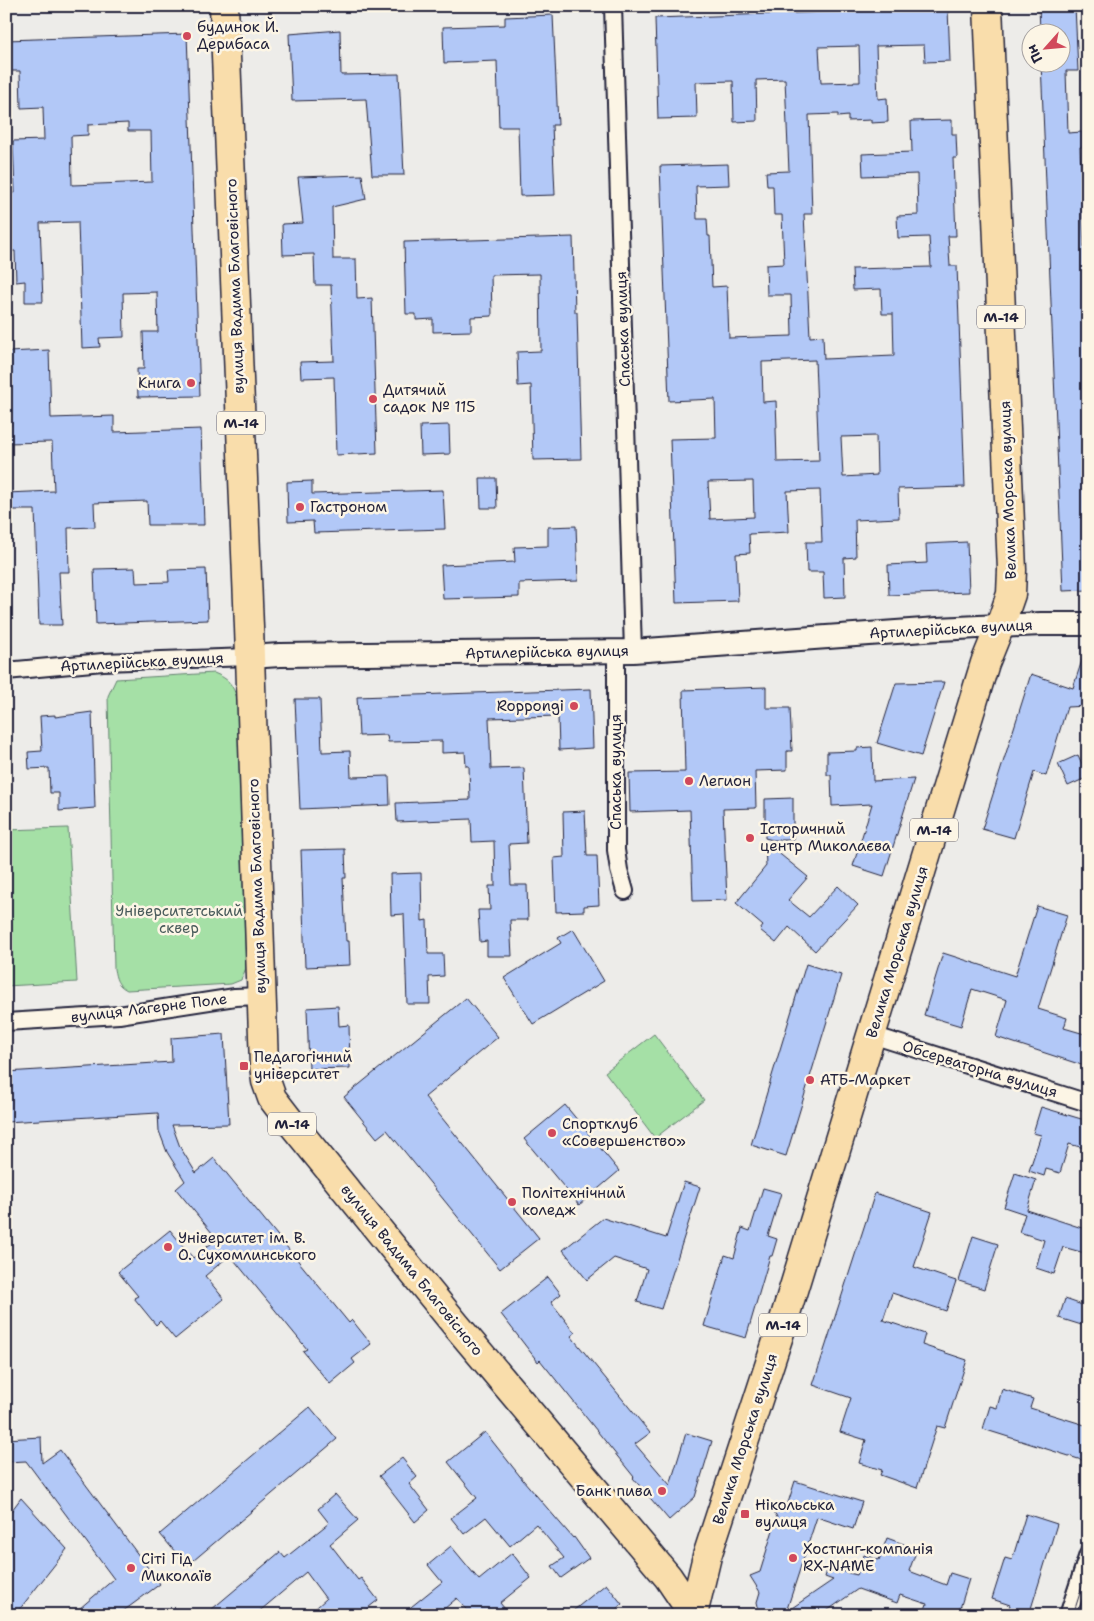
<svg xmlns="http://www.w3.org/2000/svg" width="1094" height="1621" viewBox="0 0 1094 1621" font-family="'Shantell Sans',sans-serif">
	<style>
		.green { fill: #a5e0a6; stroke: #648170 }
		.building { fill: #b2c8f7; stroke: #22223b; fill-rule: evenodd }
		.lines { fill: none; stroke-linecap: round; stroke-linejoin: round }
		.street-casing { stroke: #22223b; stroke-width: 20 }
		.secondary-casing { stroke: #22223b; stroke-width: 26 }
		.highway-casing { stroke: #22223b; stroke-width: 31 }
		.street { stroke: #fcf5e5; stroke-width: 16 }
		.secondary { stroke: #fcf5e5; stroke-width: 22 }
		.highway { stroke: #f9ddab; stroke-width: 28 }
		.tram { stroke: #22223b; stroke-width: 1 }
		.poi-dot { fill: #d1495b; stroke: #fcf5e5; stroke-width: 2 }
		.labels { text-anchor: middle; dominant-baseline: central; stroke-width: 5; stroke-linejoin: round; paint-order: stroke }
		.shield { fill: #fcf5e5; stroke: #63616e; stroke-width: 1 }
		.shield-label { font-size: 14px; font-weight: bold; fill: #22223b }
		.poi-label { font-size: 15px; fill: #22223b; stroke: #fcf5e5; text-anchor: start }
		.street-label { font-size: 15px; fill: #22223b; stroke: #fcf5e5 }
		.park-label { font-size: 15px; fill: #495b5b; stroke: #fcf5e5 }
	</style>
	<rect width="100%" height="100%" fill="#edece9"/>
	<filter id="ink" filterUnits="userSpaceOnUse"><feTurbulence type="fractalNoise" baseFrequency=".02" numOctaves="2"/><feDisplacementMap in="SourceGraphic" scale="10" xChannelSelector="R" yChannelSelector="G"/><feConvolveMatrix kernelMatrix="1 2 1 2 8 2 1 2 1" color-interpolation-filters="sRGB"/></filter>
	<g filter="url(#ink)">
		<g class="green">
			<path d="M214 673C229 679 232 684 237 698L246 968 241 980 231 984 127 990C117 985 116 979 114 969L108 696 116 679Z"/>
			<polygon points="68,828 77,982 6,986 6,830"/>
			<polygon points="654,1034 704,1100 655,1138 605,1072"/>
		</g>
		<g class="building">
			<polygon points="1039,6 1075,6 1078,71 1066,71 1068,133 1082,132 1082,147 1080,147 1084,251 1086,251 1086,263 1088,262 1088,590 1063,591 1041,62 1062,62 1062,32 1040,32"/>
			<path d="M948 8 950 61 925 62 924 45 876 46 878 99 887 98 888 122 871 123V120L848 121V116L838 117V114L809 115 812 214H804L810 337 823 336 824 359 894 356 893 314H882L881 289 853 290 852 269 931 267 929 237 898 238 897 216 918 215 917 174 863 176 862 154 912 152 911 121 952 120V134H956L957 158H953L956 236H948L950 266H957L965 487 898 489 899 518 855 520 856 557 844 558 845 597 824 598 823 572H807L806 542H822L820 490 787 491 789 532 749 534 750 553 736 554 738 601 676 603 670 439 716 438 715 399 669 401 660 166 728 164 729 185 696 186 697 219H707L708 236H710L712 287 727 286 729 338 792 336 791 295H767L766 265 784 264 782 215H774L773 186H767L766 172 789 171 785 79 756 80 757 121 734 122 733 81 696 82 697 118 658 119 655 18ZM859 46 860 82 821 83 819 47ZM815 360 819 461 777 462 776 428H777L776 401 763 402 762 362ZM876 436 877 475 843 477 841 437ZM753 481 754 517 710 519 708 482Z"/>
			<polygon points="553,15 558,125 552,125 555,195 520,196 518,127 499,127 497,61 444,63 443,27 505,25 505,17"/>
			<polygon points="340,30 341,75 399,74 404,175 372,175 366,99 292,101 289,34"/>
			<path d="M187 34 200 396 138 397 137 369H144L143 332H158L157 292 123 293 124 337 99 338 100 347 82 348 78 222 40 223 43 302H25V281L16 282 15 251H6V193H15L13 141 44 140 43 107 21 108 20 71H6V40ZM128 123V131H151L152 182 72 185 71 136 88 135V125Z"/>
			<polygon points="362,175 366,199 332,207 333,259 356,259 357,299 372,298 377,453 336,455 334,377 301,378 300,362 334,361 331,285 315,285 314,254 283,255 282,224 303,223 298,177"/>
			<polygon points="573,237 575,312 577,312 581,459 533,460 531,385 518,386 517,352 541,351 540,274 491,275 492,316 471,317 471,331 433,332 433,319 416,320 416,314 406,314 404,242"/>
			<polygon points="49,350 51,418 114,416 114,432 201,429 204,525 148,525 147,501 94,503 95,527 68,528 69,572 59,572 62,625 39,625 35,510 6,510 6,493 54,491 52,442 6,443 6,426 11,426 8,352"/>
			<polygon points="449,425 450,454 421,455 420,426"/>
			<polygon points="480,478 496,478 497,508 481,508"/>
			<polygon points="312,481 312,494 443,490 445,529 314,533 313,521 288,522 287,482"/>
			<polygon points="576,526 578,581 519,583 519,597 443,599 441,565 515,562 514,547 548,546 548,527"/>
			<polygon points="967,542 969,592 889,595 888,565 927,563 926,544"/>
			<polygon points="135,568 136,583 169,582 168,570 206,569 208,620 96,624 94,569"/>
			<polygon points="1085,651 1088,652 1088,706 1067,707 1046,776 1034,772 1014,838 982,829 1031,674 1073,688"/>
			<polygon points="944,682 921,756 877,743 896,683"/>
			<polygon points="766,687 766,708 790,708 792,751 787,751 787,770 755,771 756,808 723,809 727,900 693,901 690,810 630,812 629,773 685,772 683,690"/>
			<polygon points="591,689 593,748 559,750 558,716 489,718 491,769 524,768 527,843 509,844 511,885 527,885 528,920 510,920 512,956 487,956 487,941 480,942 478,910 490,910 489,886 495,886 494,841 472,842 471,819 397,822 396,803 470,800 469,766 466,766 465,752 442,753 442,741 388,742 387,735 359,736 357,697"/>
			<polygon points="295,699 320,699 322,752 350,751 351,777 389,776 390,805 300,809"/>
			<polygon points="92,712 95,808 59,811 59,793 50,793 49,768 29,769 28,752 42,751 40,716 55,715 55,717"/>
			<polygon points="872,747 873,781 914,779 884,876 853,866 872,804 832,806 831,775 827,775 827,752 857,751 857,748"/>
			<polygon points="1078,755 1088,777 1068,786 1058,764"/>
			<polygon points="793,798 793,840 773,840 765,838 765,799"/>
			<polygon points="585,811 587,856 597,856 599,905 584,906 584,911 556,912 554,858 564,857 563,812"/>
			<polygon points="765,842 808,877 788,900 809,917 838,886 858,905 815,951 789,927 776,943 760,930 763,926 736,903 766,866"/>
			<polygon points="345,849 346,878 343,878 346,941 349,941 350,965 305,967 301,850"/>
			<polygon points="421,873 422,921 427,920 428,954 443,954 444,976 429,977 430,1004 407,1004 404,914 391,915 390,874"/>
			<polygon points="1037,906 1067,915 1038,1009 1067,1018 1064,1028 1088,1035 1088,1067 996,1037 1007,1000 972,989 961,1026 924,1015 943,953 1015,976"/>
			<polygon points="573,929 604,981 533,1024 504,978 561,943 558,938"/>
			<polygon points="806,964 841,975 786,1156 751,1145"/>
			<polygon points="466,998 498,1037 425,1097 539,1238 500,1269 387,1130 377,1138 344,1097"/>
			<polygon points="338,1006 339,1026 349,1025 350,1068 309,1069 307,1008"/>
			<polygon points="224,1034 229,1124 172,1125 180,1147 196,1173 214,1158 349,1323 352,1320 371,1344 352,1359 355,1363 330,1384 303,1351 307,1349 230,1255 205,1276 224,1299 175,1339 160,1321 156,1325 134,1298 138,1296 118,1272 170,1230 193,1258 217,1239 176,1189 185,1181 167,1152 159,1131 158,1113 6,1122 6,1072 172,1062 171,1038"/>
			<polygon points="565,1105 619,1171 579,1205 524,1139"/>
			<polygon points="1041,1107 1088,1121 1088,1149 1069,1144 1060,1173 1046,1169 1044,1176 1029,1171 1041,1135 1033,1133"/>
			<polygon points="1015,1173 1036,1180 1027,1210 1088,1230 1088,1254 1063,1247 1054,1274 1036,1268 1044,1240 1019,1232 1025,1214 1004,1207"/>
			<polygon points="684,1182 700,1187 661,1309 637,1302 647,1269 614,1258 587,1280 563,1250 603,1218 666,1238"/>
			<polygon points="763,1188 781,1193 768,1236 777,1239 772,1256 770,1256 746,1338 704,1326 725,1255 734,1258 742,1228 750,1231"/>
			<polygon points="875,1193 932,1212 914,1267 956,1281 946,1311 892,1293 883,1320 925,1334 922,1345 967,1360 945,1428 937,1426 917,1488 880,1475 882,1470 859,1463 866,1440 840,1432 851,1398 813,1385"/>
			<polygon points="973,1236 998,1244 984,1289 959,1281"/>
			<polygon points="548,1277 561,1294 551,1302 575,1333 571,1336 650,1433 635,1444 670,1485 686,1433 712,1441 695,1497 669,1520 633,1478 634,1477 540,1360 538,1362 501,1314"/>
			<polygon points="1065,1299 1088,1307 1088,1327 1059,1318"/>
			<polygon points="1002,1389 1033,1399 1030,1408 1088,1426 1088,1462 983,1429 990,1406 997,1408"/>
			<polygon points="310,1407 337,1439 187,1566 160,1534"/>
			<polygon points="485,1432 523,1480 573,1538 574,1537 589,1558 561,1578 552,1566 564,1558 536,1524 510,1546 486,1517 464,1534 451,1518 477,1498 448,1462"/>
			<polygon points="41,1437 42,1463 60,1450 160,1584 118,1615 72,1615 114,1579 26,1461 6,1462 6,1439"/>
			<polygon points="402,1458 417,1477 409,1484 429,1510 415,1522 379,1476"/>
			<polygon points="795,1481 862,1502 853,1529 817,1517 786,1612 833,1580 825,1577 828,1568 857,1575 864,1555 879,1560 887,1538 917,1549 909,1571 946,1585 950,1573 969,1579 958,1615 923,1615 927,1604 900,1595 897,1603 858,1589 821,1615 760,1615 757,1602 760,1592 750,1576 760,1572 777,1517 772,1508 788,1503"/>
			<polygon points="335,1494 358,1520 330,1544 358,1580 361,1578 378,1600 359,1615 308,1615 326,1599 306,1572 255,1615 205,1615 280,1552 285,1558 329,1523 318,1509"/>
			<polygon points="21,1498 67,1549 15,1615 6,1615 6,1518"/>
			<polygon points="1026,1514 1057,1524 1029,1615 1007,1615 1010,1605 992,1599 1005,1558 1012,1560"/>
			<polygon points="451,1546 479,1580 512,1553 531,1578 500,1603 510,1615 471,1615 457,1598 437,1615 401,1615 442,1582 428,1565"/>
			<polygon points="606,1584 622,1604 609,1615 568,1615"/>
		</g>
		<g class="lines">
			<defs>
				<g id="street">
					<polyline points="613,6 633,651"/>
					<polyline points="616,652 616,850 619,870 625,891"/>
					<polyline points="6,671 103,662 250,657"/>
					<polyline points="6,1022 119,1015 235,997 261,996"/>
					<polyline points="872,1035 1088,1103"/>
					<polyline points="1068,1615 1088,1554"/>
				</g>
				<polyline id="secondary" points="250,657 280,655 633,651 938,629 1041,624 1088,624"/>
				<g id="highway">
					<polyline points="224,6 249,627 264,1065 266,1081 272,1098 289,1120 456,1325 668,1577 693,1614"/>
					<polyline points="693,1615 707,1556 783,1323 985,663 1000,626 1011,594 1012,570 988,6"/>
				</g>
			</defs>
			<use href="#street" class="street-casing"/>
			<use href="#secondary" class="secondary-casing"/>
			<use href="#highway" class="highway-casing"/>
			<use href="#street" class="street"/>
			<use href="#secondary" class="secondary"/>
			<use href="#highway" class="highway"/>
			<g class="tram">
				<polyline points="1059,1615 1088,1527"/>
				<polyline points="1073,1615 1088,1568"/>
			</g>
		</g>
	</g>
	<g class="poi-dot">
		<circle cx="187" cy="36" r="5"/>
		<circle cx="191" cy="383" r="5"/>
		<circle cx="373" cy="399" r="5"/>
		<circle cx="300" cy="507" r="5"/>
		<circle cx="574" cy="706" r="5"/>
		<circle cx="689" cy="781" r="5"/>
		<circle cx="750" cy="838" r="5"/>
		<rect x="239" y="1061" width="10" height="10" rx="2.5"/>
		<circle cx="810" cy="1080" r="5"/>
		<circle cx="552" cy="1133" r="5"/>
		<circle cx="512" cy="1202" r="5"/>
		<circle cx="168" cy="1247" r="5"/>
		<circle cx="662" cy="1491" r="5"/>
		<rect x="740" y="1509" width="10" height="10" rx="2.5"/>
		<circle cx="793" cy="1558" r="5"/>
		<circle cx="131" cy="1568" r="5"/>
	</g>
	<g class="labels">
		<g class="shield">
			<rect x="977" y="305.5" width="48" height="23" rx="4"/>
			<rect x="217" y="411.5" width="48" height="23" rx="4"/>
			<rect x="910" y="818.5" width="48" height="23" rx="4"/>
			<rect x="268" y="1112.5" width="48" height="23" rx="4"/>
			<rect x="759" y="1313.5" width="48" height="23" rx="4"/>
		</g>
		<g class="shield-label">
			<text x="1001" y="317">М-14</text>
			<text x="241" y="423">М-14</text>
			<text x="934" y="830">М-14</text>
			<text x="292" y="1124">М-14</text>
			<text x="783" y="1325">М-14</text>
		</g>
		<g class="poi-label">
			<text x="197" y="27">будинок Й.<tspan x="197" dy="17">Дерибаса</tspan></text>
			<text x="181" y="383" text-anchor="end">Книга</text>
			<text x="383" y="390">Дитячий<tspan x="383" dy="17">садок № 115</tspan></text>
			<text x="310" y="507">Гастроном</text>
			<text x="564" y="706" text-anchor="end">Roppongi</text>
			<text x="699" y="781">Легион</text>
			<text x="760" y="829">Історичний<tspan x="760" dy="17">центр Миколаєва</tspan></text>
			<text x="254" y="1057">Педагогічний<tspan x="254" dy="17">університет</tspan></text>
			<text x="820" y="1080">АТБ-Маркет</text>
			<text x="562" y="1124">Спортклуб<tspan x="562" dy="17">«Совершенство»</tspan></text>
			<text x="522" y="1193">Політехнічний<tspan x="522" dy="17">коледж</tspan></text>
			<text x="178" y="1238">Університет ім. В.<tspan x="178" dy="17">О. Сухомлинського</tspan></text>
			<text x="652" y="1491" text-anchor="end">Банк пива</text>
			<text x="755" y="1505">Нікольська<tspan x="755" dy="17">вулиця</tspan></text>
			<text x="803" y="1549">Хостинг-компанія<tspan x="803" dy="17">RX-NAME</tspan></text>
			<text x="141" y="1559">Сіті Гід<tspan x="141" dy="17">Миколаїв</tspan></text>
		</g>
		<g class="street-label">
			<text transform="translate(235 286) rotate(-92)">вулиця Вадима Благовісного</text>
			<text transform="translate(623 329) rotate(-92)">Спаська вулиця</text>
			<text transform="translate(1008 490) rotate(-92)">Велика Морська вулиця</text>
			<text transform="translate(951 629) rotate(-3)">Артилерійська вулиця</text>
			<text transform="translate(547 652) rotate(-1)">Артилерійська вулиця</text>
			<text transform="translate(142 662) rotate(-3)">Артилерійська вулиця</text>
			<text transform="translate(616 772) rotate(-90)">Спаська вулиця</text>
			<text transform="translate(257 886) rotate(-92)">вулиця Вадима Благовісного</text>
			<text transform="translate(897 952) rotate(-73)">Велика Морська вулиця</text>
			<text transform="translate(149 1008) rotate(-7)">вулиця Лагерне Поле</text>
			<text transform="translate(980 1069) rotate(17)">Обсерваторна вулиця</text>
			<text transform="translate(412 1270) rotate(51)">вулиця Вадима Благовісного</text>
			<text transform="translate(745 1439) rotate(-72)">Велика Морська вулиця</text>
		</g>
		<g class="park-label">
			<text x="179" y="911">Університетський<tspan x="179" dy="17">сквер</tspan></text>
		</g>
	</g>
	<rect width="1094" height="1621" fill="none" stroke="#fcf5e5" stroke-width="25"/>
	<rect x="12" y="12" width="1069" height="1596" fill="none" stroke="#22223b" stroke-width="2" filter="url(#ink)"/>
	<g transform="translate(1046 48) rotate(243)"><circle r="24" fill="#fcf5e5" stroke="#a5a1a1"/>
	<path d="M0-4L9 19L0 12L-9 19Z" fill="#d1495b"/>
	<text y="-8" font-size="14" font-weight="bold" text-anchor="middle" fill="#22223b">Пн</text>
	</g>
</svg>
